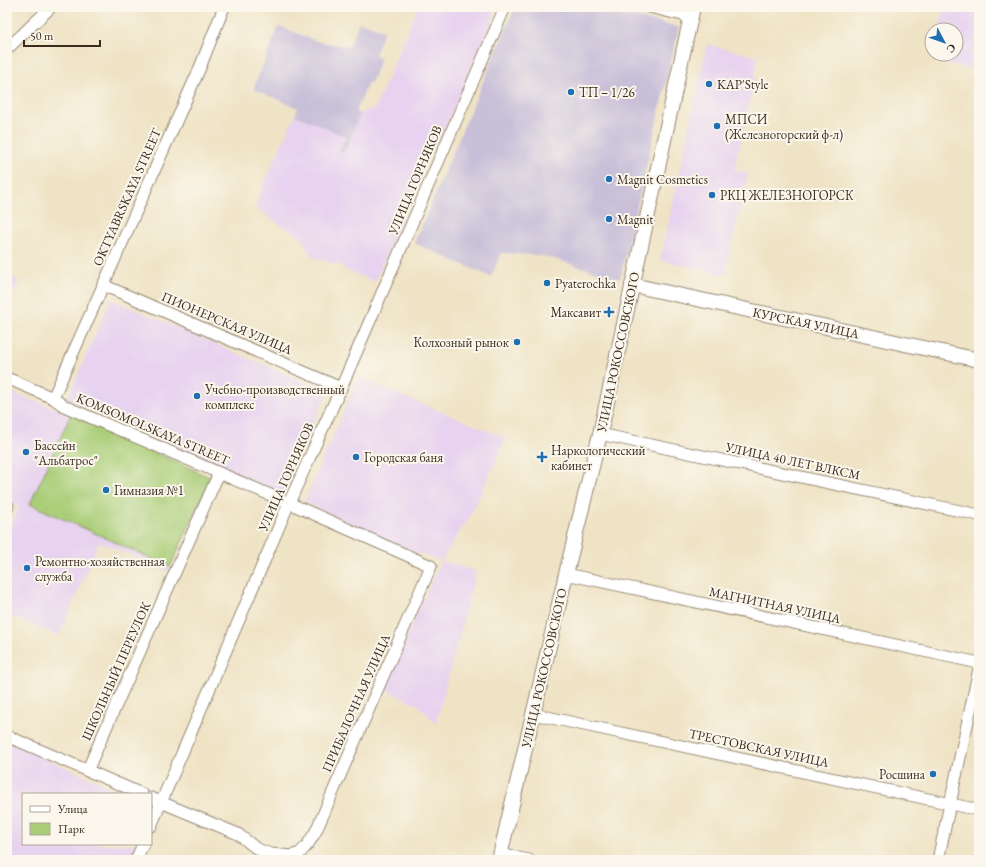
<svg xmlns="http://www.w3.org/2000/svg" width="986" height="867" font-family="'EB Garamond',serif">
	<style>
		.built { fill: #e7d2ef }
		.industrial { fill: #c8bfd8 }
		.green { fill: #aace78; stroke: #727c4b }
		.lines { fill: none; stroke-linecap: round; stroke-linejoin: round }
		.minor-casing { stroke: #958672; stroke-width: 13 }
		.major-casing { stroke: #958672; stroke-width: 16 }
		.minor { stroke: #fff; stroke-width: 11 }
		.major { stroke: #fff; stroke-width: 14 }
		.poi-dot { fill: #1f6fb2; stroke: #fbf7ec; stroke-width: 1.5 }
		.labels { text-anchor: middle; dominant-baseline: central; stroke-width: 4; stroke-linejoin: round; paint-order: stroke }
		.poi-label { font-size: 13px; fill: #3b2a1e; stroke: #fbf7ec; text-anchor: start }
		.street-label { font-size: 13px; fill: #3b2a1e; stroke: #fbf7ec }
	</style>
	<rect width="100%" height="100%" fill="#fbf7ec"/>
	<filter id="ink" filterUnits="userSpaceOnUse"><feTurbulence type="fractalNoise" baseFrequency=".025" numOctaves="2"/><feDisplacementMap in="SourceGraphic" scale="8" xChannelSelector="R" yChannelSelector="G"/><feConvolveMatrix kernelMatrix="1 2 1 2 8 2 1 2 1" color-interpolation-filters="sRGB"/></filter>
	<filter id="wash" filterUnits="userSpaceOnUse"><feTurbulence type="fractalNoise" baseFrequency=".012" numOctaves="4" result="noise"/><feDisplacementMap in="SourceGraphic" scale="16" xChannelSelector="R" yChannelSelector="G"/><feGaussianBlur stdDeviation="0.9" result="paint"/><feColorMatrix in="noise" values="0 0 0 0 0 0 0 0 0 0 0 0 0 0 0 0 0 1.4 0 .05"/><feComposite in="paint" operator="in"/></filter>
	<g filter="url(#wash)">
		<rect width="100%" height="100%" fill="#efe3c5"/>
		<g class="built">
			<polygon points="418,7 498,7 440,140 432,137 426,151 430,154 375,282 344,269 344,267 335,263 334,264 311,256 302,237 285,228 255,207 267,176 295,115 347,137 338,151 344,153 360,114 368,110 374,110"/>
			<polygon points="944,7 979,7 979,71 933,60 934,54 956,54 956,30 939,30"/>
			<polygon points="707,44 758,57 752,93 734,170 748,173 725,275 660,260"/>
			<polygon points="7,275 19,281 7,307"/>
			<polygon points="111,299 327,392 282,494 67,399"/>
			<polygon points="358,378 506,438 472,513 441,561 476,571 436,723 418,705 383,688 441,561 406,549 304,502"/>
			<polygon points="7,391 71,414 211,478 169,571 99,542 59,636 7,614 7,533 19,507 7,501"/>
			<polygon points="7,742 126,794 23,794 23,844 137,844 131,860 7,860"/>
		</g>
		<g class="industrial">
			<polygon points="515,7 589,7 679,27 620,279 544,256 501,253 491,277 414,243"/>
			<polygon points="359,22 384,30 375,55 381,57 371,83 368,82 356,112 360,114 344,153 338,151 347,137 295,115 298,108 253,89 279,26 316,41 349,47"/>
		</g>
		<polygon class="green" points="71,414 211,478 170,567 30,504"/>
	</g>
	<g filter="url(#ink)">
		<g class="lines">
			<g class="minor-casing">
				<g id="minor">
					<polyline points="649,7 691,17"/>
					<polyline points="7,49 51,7"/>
					<polyline points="103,285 341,388"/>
					<polyline points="7,378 53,398 64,406 289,503 431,566 316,831 308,844 300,853 291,856 271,854 257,849 238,834 151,798"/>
					<polyline points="53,398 199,70 224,7"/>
					<polyline points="600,434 979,515"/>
					<polyline points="7,509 8,506"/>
					<polyline points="566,574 979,663"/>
					<polyline points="533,714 979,810"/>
					<polyline points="7,736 142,794"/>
					<polyline points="87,771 219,473"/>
					<polyline points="151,826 289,503 341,388 505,7"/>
					<polyline points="500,854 529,860"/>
					<polyline points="136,860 143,844"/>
					<polyline points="938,860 979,669"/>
				</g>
			</g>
			<g class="major-casing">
				<g id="major">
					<polyline points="632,285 979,360"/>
					<polyline points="499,860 566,574 600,434 693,7"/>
				</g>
			</g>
			<use href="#minor" class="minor"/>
			<use href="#major" class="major"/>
		</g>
	</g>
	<g class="poi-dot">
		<circle cx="709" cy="84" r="4"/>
		<circle cx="571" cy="92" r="4"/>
		<circle cx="717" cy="126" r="4"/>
		<circle cx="609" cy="179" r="4"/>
		<circle cx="712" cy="195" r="4"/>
		<circle cx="609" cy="219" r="4"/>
		<circle cx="547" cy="283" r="4"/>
		<path d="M607 306h4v4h4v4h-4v4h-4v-4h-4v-4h4z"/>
		<circle cx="517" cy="342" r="4"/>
		<circle cx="197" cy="396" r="4"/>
		<circle cx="26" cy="452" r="4"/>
		<circle cx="356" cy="457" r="4"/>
		<path d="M540 451h4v4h4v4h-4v4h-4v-4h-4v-4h4z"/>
		<circle cx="106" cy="490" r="4"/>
		<circle cx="27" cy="568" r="4"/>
		<circle cx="933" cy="774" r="4"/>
	</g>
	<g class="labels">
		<g class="poi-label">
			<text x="717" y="84">KAP'Style</text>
			<text x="579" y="92">ТП – 1/26</text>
			<text x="725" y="119">МПСИ<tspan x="725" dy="15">(Железногорский ф-л)</tspan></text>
			<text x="617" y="179">Magnit Cosmetics</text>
			<text x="720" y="195">РКЦ ЖЕЛЕЗНОГОРСК</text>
			<text x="617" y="219">Magnit</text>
			<text x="555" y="283">Pyaterochka</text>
			<text x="601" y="312" text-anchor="end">Максавит</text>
			<text x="509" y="342" text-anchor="end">Колхозный рынок</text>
			<text x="205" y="389">Учебно-производственный<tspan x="205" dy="15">комплекс</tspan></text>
			<text x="34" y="445">Бассейн<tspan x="34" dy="15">"Альбатрос"</tspan></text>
			<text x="551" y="450">Наркологический<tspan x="551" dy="15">кабинет</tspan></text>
			<text x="364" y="457">Городская баня</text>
			<text x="114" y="490">Гимназия №1</text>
			<text x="35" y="561">Ремонтно-хозяйственная<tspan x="35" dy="15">служба</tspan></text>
			<text x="925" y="774" text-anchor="end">Росшина</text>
		</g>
		<g class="street-label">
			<text transform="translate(415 180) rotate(-67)">УЛИЦА ГОРНЯКОВ</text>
			<text transform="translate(127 197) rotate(-66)">OKTYABRSKAYA STREET</text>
			<text transform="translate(227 323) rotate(23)">ПИОНЕРСКАЯ УЛИЦА</text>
			<text transform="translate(806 323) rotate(12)">КУРСКАЯ УЛИЦА</text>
			<text transform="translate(618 352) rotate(-78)">УЛИЦА РОКОССОВСКОГО</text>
			<text transform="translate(153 429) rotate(23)">KOMSOMOLSKAYA STREET</text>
			<text transform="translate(793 461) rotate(12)">УЛИЦА 40 ЛЕТ ВЛКСМ</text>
			<text transform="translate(286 477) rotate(-66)">УЛИЦА ГОРНЯКОВ</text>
			<text transform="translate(775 605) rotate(12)">МАГНИТНАЯ УЛИЦА</text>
			<text transform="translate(544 668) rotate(-77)">УЛИЦА РОКОССОВСКОГО</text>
			<text transform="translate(116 671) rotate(-66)">ШКОЛЬНЫЙ ПЕРЕУЛОК</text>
			<text transform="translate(356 703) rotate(-66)">ПРИБАЛОЧНАЯ УЛИЦА</text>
			<text transform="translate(759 748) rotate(12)">ТРЕСТОВСКАЯ УЛИЦА</text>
		</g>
	</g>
	<rect width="986" height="867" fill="none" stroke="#fbf7ec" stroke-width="24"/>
	<rect x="22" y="793" width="130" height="52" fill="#fbf7ec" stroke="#aea59a"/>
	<rect x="30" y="806" width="20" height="6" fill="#ffffff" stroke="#aea59a"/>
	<text x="58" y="813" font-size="12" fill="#3b2a1e">Улица</text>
	<rect x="30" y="823" width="20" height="12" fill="#aace78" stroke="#aea59a"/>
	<text x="58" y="833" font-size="12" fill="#3b2a1e">Парк</text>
	<g transform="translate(944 42) rotate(131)"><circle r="19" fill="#fbf7ec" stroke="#aea59a"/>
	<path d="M0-3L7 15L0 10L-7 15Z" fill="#1f6fb2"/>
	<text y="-6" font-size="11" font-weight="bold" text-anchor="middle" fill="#3b2a1e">С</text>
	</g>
	<path d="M24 40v6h76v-6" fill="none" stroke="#3b2a1e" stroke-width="2"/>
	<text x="30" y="40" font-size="12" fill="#3b2a1e" stroke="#fbf7ec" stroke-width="3" paint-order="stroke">50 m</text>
</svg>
